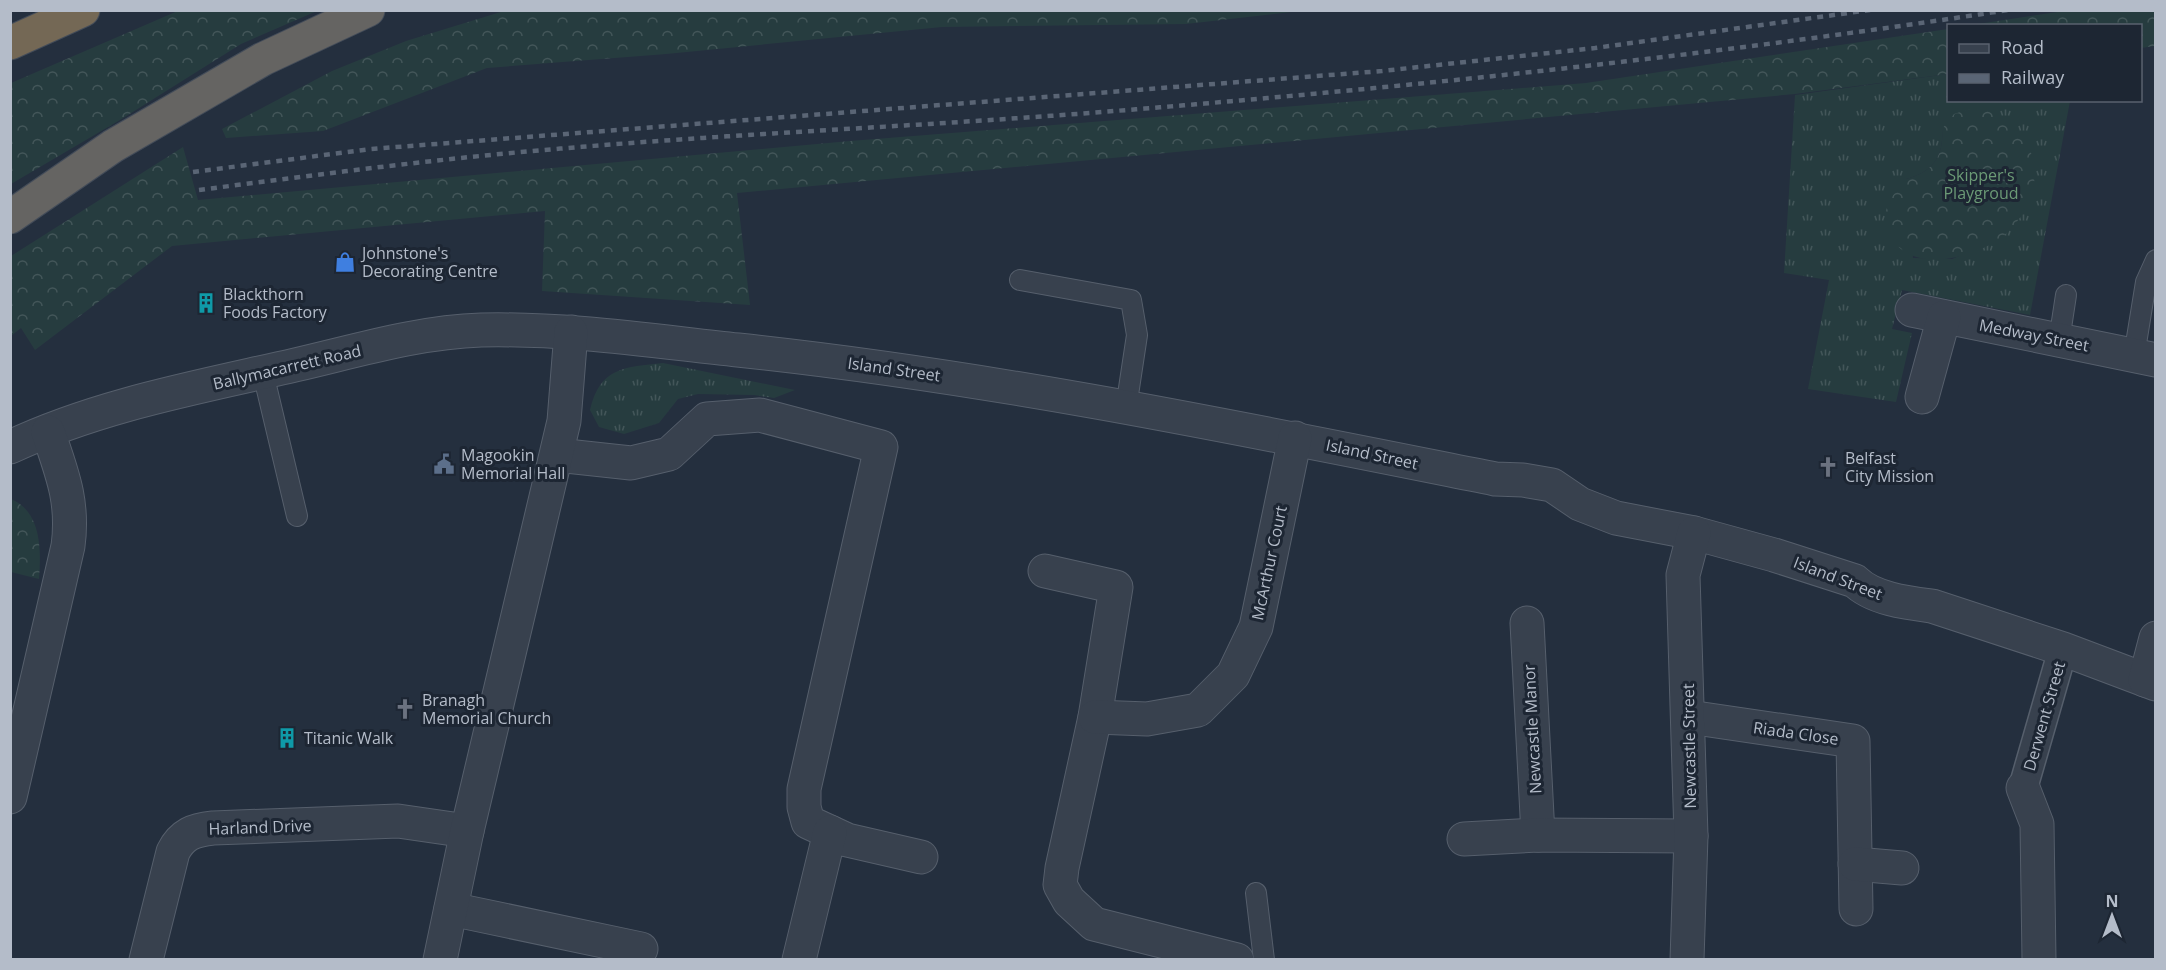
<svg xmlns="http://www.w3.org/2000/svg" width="2166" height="970" font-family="'Open Sans',sans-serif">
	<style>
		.grass { fill: url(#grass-tufts); fill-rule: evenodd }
		.forest { fill: url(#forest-crowns) }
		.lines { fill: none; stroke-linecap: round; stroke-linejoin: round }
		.service-casing { stroke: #565f6c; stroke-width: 22 }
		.pedestrian-casing { stroke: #565f6c; stroke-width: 31 }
		.minor-casing { stroke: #565f6c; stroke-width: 35 }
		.trunk-casing { stroke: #434c59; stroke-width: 35 }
		.motorway-casing { stroke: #434c59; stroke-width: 35 }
		.service { stroke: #38414e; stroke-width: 20 }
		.pedestrian { stroke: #38414e; stroke-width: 28 }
		.minor { stroke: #38414e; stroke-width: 33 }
		.trunk { stroke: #656462; stroke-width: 33 }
		.motorway { stroke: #746855; stroke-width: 33 }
		.rail { stroke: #5a6575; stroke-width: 4.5; stroke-dasharray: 6 6; stroke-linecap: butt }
		.labels { text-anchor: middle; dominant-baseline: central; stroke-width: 6; stroke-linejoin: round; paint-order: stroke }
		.park-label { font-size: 16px; fill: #6b9a76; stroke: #1d2633 }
		.poi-label { font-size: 16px; fill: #b4bcc9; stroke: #1d2633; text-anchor: start }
		.street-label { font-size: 16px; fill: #b4bcc9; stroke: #1d2633 }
	</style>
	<defs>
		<pattern id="grass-tufts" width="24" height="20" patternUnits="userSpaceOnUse" patternTransform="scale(1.5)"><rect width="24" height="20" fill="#263c3f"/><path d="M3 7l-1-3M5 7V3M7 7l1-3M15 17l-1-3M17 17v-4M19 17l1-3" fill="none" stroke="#435659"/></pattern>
		<pattern id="forest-crowns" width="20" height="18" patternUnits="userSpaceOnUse" patternTransform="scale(1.5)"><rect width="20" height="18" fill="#263c3f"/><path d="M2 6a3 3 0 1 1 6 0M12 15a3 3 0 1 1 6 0" fill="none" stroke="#435659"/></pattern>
	</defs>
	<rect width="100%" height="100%" fill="#242f3e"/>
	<g class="grass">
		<path d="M1948 74V100L2070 101 2030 315 1902 290 1892 329 1912 333 1896 402 1808 389 1829 280 1784 273 1795 95ZM1942 129 1996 241 1952 259 1913 258 1906 179C1933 172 1944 156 1942 129Z"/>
		<path d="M663 363 795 390 774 398 754 395 698 394 678 399 659 423 624 434 599 427 590 410C600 367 625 367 663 363Z"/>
	</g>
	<g class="forest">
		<polygon points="180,10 317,11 241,44 120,120 11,184 11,83"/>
		<polygon points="2071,10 2155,11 2155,46 2141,48 2140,26 1971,25"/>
		<polygon points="504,11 504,10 1300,11 1186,24 942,27 666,54 487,68 323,131 226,138 222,129 332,71 406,41"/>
		<polygon points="1948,29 1948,74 1795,94 737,193 750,305 542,291 545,211 172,246 35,350 21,328 11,336 11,256 183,147 198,200 850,141 1586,83"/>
		<path d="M1982 105C2011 118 2034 138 2034 173 2034 178 2035 186 2034 191 2030 208 2010 233 1995 242 1965 260 1909 273 1890 235 1878 212 1891 196 1906 179 1933 172 1944 156 1942 129L1954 114Z"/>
		<path d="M11 499C42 512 41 551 39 579L11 572Z"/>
	</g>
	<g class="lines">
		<g class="service-casing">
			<g id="service">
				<polyline points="1020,280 1131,300 1137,335 1126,408"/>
				<polyline points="2059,341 2066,295"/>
				<polyline points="2134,356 2146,282 2156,260"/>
				<polyline points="263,373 297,516"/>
				<polyline points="1256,893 1264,960"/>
			</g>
		</g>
		<g class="pedestrian-casing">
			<polyline id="pedestrian" points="2023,788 2063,649"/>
		</g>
		<g class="minor-casing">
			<g id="minor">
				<polyline points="1912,310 2156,360"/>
				<polyline points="1922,397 1944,317"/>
				<path d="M10 447C99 405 199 387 295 365 356 351 418 332 481 330 567 328 653 341 738 350 993 377 1244 429 1495 479L1523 480 1552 485 1580 504 1616 518 1694 533 1774 555 1855 581C1873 599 1908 603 1932 606L2063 649 2156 684"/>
				<polyline points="557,455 631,463 669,454 707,419 760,415 881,447 804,789 804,807 808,822 847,840 921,857"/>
				<polyline points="1045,571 1116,587 1095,717 1062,868 1060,885 1069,901 1094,924 1237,960"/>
				<polyline points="1527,623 1538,835"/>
				<polyline points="2145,680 2156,638"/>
				<polyline points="1095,717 1147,719 1198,710 1233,675 1256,627 1295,438"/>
				<polyline points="1689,717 1853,741 1856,909"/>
				<polyline points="2023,788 2037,824 2039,960"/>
				<path d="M10 797 68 546C74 502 62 473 48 432"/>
				<polyline points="1464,839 1538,835 1691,836"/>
				<polyline points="1855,864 1902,868"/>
				<polyline points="451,909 641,949"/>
				<path d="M146 960 173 852C182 834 194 830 213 828L398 821 467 831"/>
				<polyline points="440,960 467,831 564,421 571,332"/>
				<polyline points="799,960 830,832"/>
				<polyline points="1687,960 1691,836 1683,575 1694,533"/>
			</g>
		</g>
		<g class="trunk-casing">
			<polyline id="trunk" points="10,217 113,146 263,59 368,10"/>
		</g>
		<g class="motorway-casing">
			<polyline id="motorway" points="10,43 83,10"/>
		</g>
		<use href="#service" class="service"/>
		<use href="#pedestrian" class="pedestrian"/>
		<use href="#minor" class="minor"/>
		<use href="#trunk" class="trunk"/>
		<use href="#motorway" class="motorway"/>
		<g class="rail">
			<polyline points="193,172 371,149 1382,71 1595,48 1870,10"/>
			<path d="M199 190C314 175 428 160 544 150 738 133 933 126 1127 110 1422 86 1716 55 2008 10"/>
		</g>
	</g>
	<defs>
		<g id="shop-bare" transform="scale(1.62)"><path d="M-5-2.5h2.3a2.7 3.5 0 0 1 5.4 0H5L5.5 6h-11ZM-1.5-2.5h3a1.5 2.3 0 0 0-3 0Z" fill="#3f7fe0" stroke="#1d2633" stroke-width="2.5" paint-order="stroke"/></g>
		<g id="building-bare" transform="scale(1.62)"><path d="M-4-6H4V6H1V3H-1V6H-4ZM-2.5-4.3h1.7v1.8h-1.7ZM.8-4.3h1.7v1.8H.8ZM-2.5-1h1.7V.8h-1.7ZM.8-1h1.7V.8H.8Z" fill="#0f9aa8" stroke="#1d2633" stroke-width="2.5" paint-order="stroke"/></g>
		<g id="civic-bare" transform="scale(1.62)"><path d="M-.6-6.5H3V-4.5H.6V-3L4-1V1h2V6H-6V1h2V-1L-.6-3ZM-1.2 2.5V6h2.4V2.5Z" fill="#5c6f8a" stroke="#1d2633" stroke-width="2.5" paint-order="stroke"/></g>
		<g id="church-bare" transform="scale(1.62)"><path d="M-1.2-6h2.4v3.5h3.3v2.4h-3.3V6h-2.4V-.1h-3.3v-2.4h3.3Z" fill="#6b7280" stroke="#1d2633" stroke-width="2.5" paint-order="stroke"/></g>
	</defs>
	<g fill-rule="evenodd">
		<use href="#shop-bare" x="345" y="262"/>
		<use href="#building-bare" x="206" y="303"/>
		<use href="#civic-bare" x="444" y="464"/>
		<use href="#church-bare" x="1828" y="467"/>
		<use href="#church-bare" x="405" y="709"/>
		<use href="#building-bare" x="287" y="738"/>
	</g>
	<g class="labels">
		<g class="park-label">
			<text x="1981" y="175">Skipper's<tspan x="1981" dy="18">Playgroud</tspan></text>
		</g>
		<g class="poi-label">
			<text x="362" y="253">Johnstone's<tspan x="362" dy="18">Decorating Centre</tspan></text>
			<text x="223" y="294">Blackthorn<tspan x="223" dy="18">Foods Factory</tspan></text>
			<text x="461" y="455">Magookin<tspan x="461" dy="18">Memorial Hall</tspan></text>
			<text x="1845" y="458">Belfast<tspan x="1845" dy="18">City Mission</tspan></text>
			<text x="422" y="700">Branagh<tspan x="422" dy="18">Memorial Church</tspan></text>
			<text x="304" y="738">Titanic Walk</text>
		</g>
		<g class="street-label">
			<text transform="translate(2034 335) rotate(11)">Medway Street</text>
			<text transform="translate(287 367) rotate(-13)">Ballymacarrett Road</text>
			<text transform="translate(894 369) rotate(8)">Island Street</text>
			<text transform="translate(1372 454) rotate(12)">Island Street</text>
			<text transform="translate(1269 563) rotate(-78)">McArthur Court</text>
			<text transform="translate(1838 578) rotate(21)">Island Street</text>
			<text transform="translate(2044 716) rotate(-74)">Derwent Street</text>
			<text transform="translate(1532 729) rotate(-93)">Newcastle Manor</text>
			<text transform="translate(1796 733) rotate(8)">Riada Close</text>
			<text transform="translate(1689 746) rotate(-91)">Newcastle Street</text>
			<text transform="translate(260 827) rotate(-2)">Harland Drive</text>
		</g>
	</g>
	<rect width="2166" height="970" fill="none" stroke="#b4bcc9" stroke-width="24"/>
	<rect x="1947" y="24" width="195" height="78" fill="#1d2633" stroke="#59626f" stroke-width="1.5"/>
	<rect x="1959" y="44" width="30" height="9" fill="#38414e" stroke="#59626f" stroke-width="1.5"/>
	<text x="2001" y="54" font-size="18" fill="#b4bcc9">Road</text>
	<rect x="1959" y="74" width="30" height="9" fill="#5a6575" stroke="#59626f" stroke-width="1.5"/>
	<text x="2001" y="84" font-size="18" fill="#b4bcc9">Railway</text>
	<g transform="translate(2112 916)" stroke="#1d2633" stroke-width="4.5" paint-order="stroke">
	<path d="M0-4.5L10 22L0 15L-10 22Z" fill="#b4bcc9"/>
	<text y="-9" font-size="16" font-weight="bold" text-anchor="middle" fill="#b4bcc9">N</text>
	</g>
</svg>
